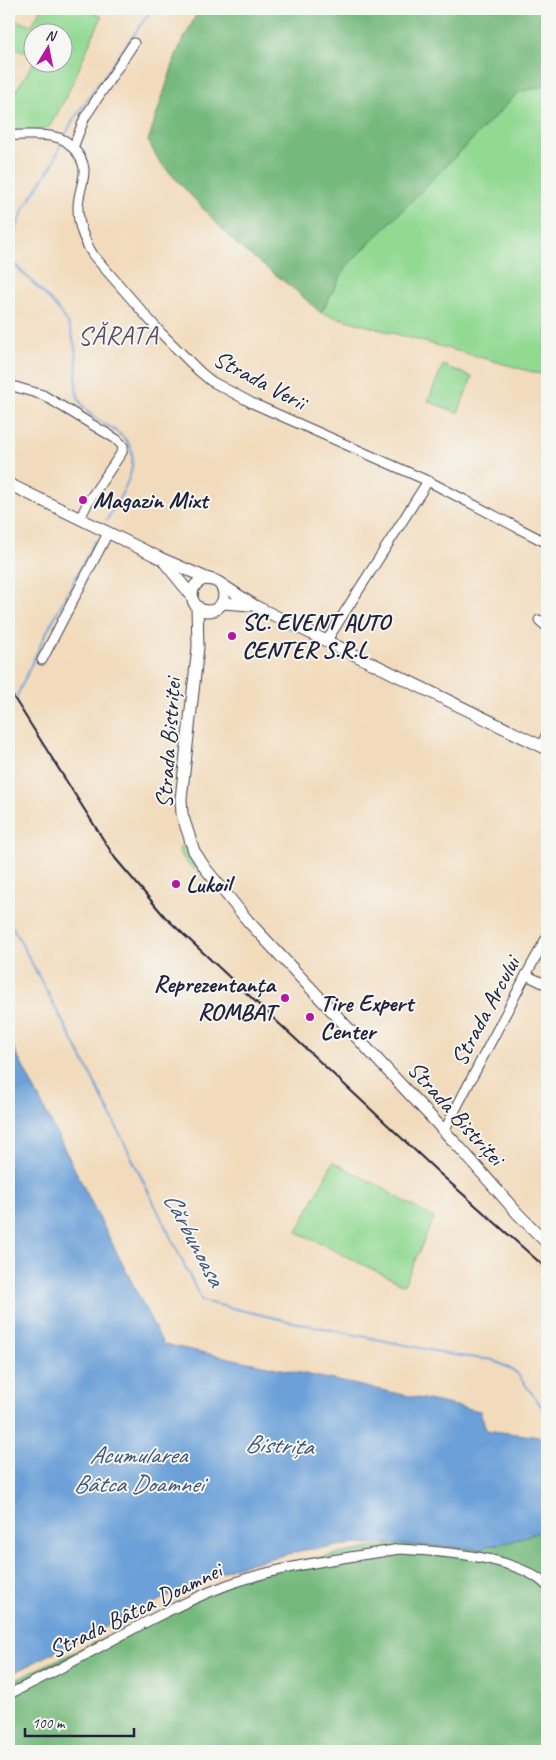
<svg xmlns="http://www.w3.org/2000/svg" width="556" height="1760" font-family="Caveat,sans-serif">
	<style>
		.green { fill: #92d992; stroke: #5a7e66 }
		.forest { fill: #75b97c; stroke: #4c6e5c }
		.water { fill: #6ca0d8; stroke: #47618a }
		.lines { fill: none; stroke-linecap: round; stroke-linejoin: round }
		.stream { stroke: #6ca0d8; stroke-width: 2 }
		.minor-casing { stroke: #413e4e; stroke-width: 11 }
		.major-casing { stroke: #413e4e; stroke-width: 13 }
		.minor { stroke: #fff; stroke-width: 9 }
		.major { stroke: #fff; stroke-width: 11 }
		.rail { stroke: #22223b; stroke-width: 2 }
		.poi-dot { fill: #b5179e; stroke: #f6f6f2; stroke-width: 2 }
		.labels { text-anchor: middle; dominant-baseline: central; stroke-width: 4; stroke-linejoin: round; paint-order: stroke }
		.street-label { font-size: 24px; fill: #22223b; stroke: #f6f6f2 }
		.poi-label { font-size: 24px; font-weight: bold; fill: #22223b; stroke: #f6f6f2; text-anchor: start }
		.water-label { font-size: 25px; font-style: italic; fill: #40547a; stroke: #f6f6f2 }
		.quarter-label { font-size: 26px; letter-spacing: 1px; fill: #5c4b64; stroke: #f6f6f2 }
	</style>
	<rect width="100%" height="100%" fill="#f6f6f2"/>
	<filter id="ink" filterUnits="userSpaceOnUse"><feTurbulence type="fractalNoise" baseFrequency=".02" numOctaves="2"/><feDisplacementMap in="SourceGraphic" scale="10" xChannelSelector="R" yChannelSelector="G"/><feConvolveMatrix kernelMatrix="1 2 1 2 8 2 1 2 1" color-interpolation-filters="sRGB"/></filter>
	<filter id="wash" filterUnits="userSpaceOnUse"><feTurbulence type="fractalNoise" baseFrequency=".0096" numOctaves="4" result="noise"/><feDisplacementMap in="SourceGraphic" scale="20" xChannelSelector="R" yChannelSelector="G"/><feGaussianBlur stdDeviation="1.12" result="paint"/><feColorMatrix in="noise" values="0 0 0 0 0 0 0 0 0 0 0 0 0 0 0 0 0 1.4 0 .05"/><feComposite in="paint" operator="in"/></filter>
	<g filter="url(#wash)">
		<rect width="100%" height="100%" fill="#f2dbbc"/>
		<g class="green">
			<path d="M41 9H87L102 17C83 54 72 92 49 127L39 131 9 132V102L33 63 62 62V32H32V54L9 48V19L32 25Z"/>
			<polygon points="547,85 547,376 321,313 346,267 519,92"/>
			<polygon points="443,365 472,377 458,413 428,401"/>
			<polygon points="181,845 184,846 196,868 194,869 186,862 179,851"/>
			<polygon points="333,1162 387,1190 388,1192 434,1218 404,1285 297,1232"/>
		</g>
		<g class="forest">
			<polygon points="199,9 547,9 547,85 519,92 346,267 321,313 295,290 237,245 159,161 148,141 177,52"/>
			<polygon points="547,1529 547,1751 9,1751 9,1682 256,1569 397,1543 494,1545"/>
		</g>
		<polygon class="water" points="9,1039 163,1344 480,1411 486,1430 547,1438 547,1529 509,1542 486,1546 483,1549 381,1543 345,1545 304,1550 234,1567 147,1606 9,1675"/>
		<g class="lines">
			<g class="stream">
				<polyline points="64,137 73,120 152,9"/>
				<polyline points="9,256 14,235 24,208 54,162 61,143"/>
				<path d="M9 259C27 278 63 308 71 331 73 338 75 347 76 354 79 374 70 391 85 409 98 424 128 431 132 453 136 477 117 500 107 520"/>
				<polyline points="16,698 43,639 95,541"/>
				<polyline points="9,712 13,705"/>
				<polyline points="9,920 90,1073 202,1301 288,1321 454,1355 493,1360 516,1372 545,1411"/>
			</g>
		</g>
	</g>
	<g filter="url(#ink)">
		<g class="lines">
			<g class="minor-casing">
				<g id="minor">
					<path d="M9 135C24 136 41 133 55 137 63 138 69 143 74 149 94 171 78 184 78 208 78 226 84 240 93 255L161 333 199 371 211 381 252 403 428 481 547 543"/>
					<polyline points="73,148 85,117 134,43"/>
					<polyline points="9,385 43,395 116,439 123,446 122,452 88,502 80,519"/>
					<polyline points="539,620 547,627"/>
					<polyline points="327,640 428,481"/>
					<polyline points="42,660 108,533"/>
					<polyline points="541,746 547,734"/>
					<polyline points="526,975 547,985"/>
					<polyline points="444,1131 526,975 547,937"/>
					<path d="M9 1694C82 1660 151 1614 227 1585 283 1565 341 1559 399 1549 439 1551 519 1556 547 1586"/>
				</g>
			</g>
			<g class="major-casing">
				<g id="major">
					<polyline points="9,484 160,558 211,580"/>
					<polyline points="165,563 192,596"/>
					<circle cx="208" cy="595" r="16"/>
					<polyline points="218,582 255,606 547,749"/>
					<polyline points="222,603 251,605"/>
					<polyline points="197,606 198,647 181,799 182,814 194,851 205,868 248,921 461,1149 518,1214 547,1243"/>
				</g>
			</g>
			<use href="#minor" class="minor"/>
			<use href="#major" class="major"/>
			<polyline class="rail" points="9,690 115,858 165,917 438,1172 547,1269"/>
		</g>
	</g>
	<g class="poi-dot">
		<circle cx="83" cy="500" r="5"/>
		<circle cx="232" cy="636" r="5"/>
		<circle cx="176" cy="884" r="5"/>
		<circle cx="285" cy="998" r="5"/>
		<circle cx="310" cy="1017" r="5"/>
	</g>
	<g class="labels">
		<g class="street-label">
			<text transform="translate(260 380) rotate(28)">Strada Verii</text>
			<text transform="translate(168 743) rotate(-86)">Strada Bistriței</text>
			<text transform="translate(485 1011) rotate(-62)">Strada Arcului</text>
			<text transform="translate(456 1113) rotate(48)">Strada Bistriței</text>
			<text transform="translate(135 1610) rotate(-26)">Strada Bâtca Doamnei</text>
		</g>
		<g class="poi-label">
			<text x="93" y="500">Magazin Mixt</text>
			<text x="242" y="622">SC. EVENT AUTO<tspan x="242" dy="28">CENTER S.R.L</tspan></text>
			<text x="186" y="884">Lukoil</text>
			<text x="275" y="984" text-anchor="end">Reprezentanța<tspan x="275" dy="28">ROMBAT</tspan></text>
			<text x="320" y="1003">Tire Expert<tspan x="320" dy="28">Center</tspan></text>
		</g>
		<g class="water-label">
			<text transform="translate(194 1239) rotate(62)">Cărbunoasa</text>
			<text transform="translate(279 1445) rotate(3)">Bistrița</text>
			<text x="138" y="1455">Acumularea<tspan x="138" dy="29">Bâtca Doamnei</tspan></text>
		</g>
		<g class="quarter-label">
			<text x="118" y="335">SĂRATA</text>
		</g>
	</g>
	<rect width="556" height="1760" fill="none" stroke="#f6f6f2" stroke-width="30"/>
	<g transform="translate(48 48) rotate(10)"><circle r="24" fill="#f6f6f2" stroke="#a1a1a9"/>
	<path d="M0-4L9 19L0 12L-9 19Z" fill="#b5179e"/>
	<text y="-8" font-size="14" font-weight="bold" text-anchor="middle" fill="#22223b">N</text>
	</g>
	<path d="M25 1728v8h109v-8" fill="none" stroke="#22223b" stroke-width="2.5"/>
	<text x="32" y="1728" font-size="15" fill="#22223b" stroke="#f6f6f2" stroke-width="4" paint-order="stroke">100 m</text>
</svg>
